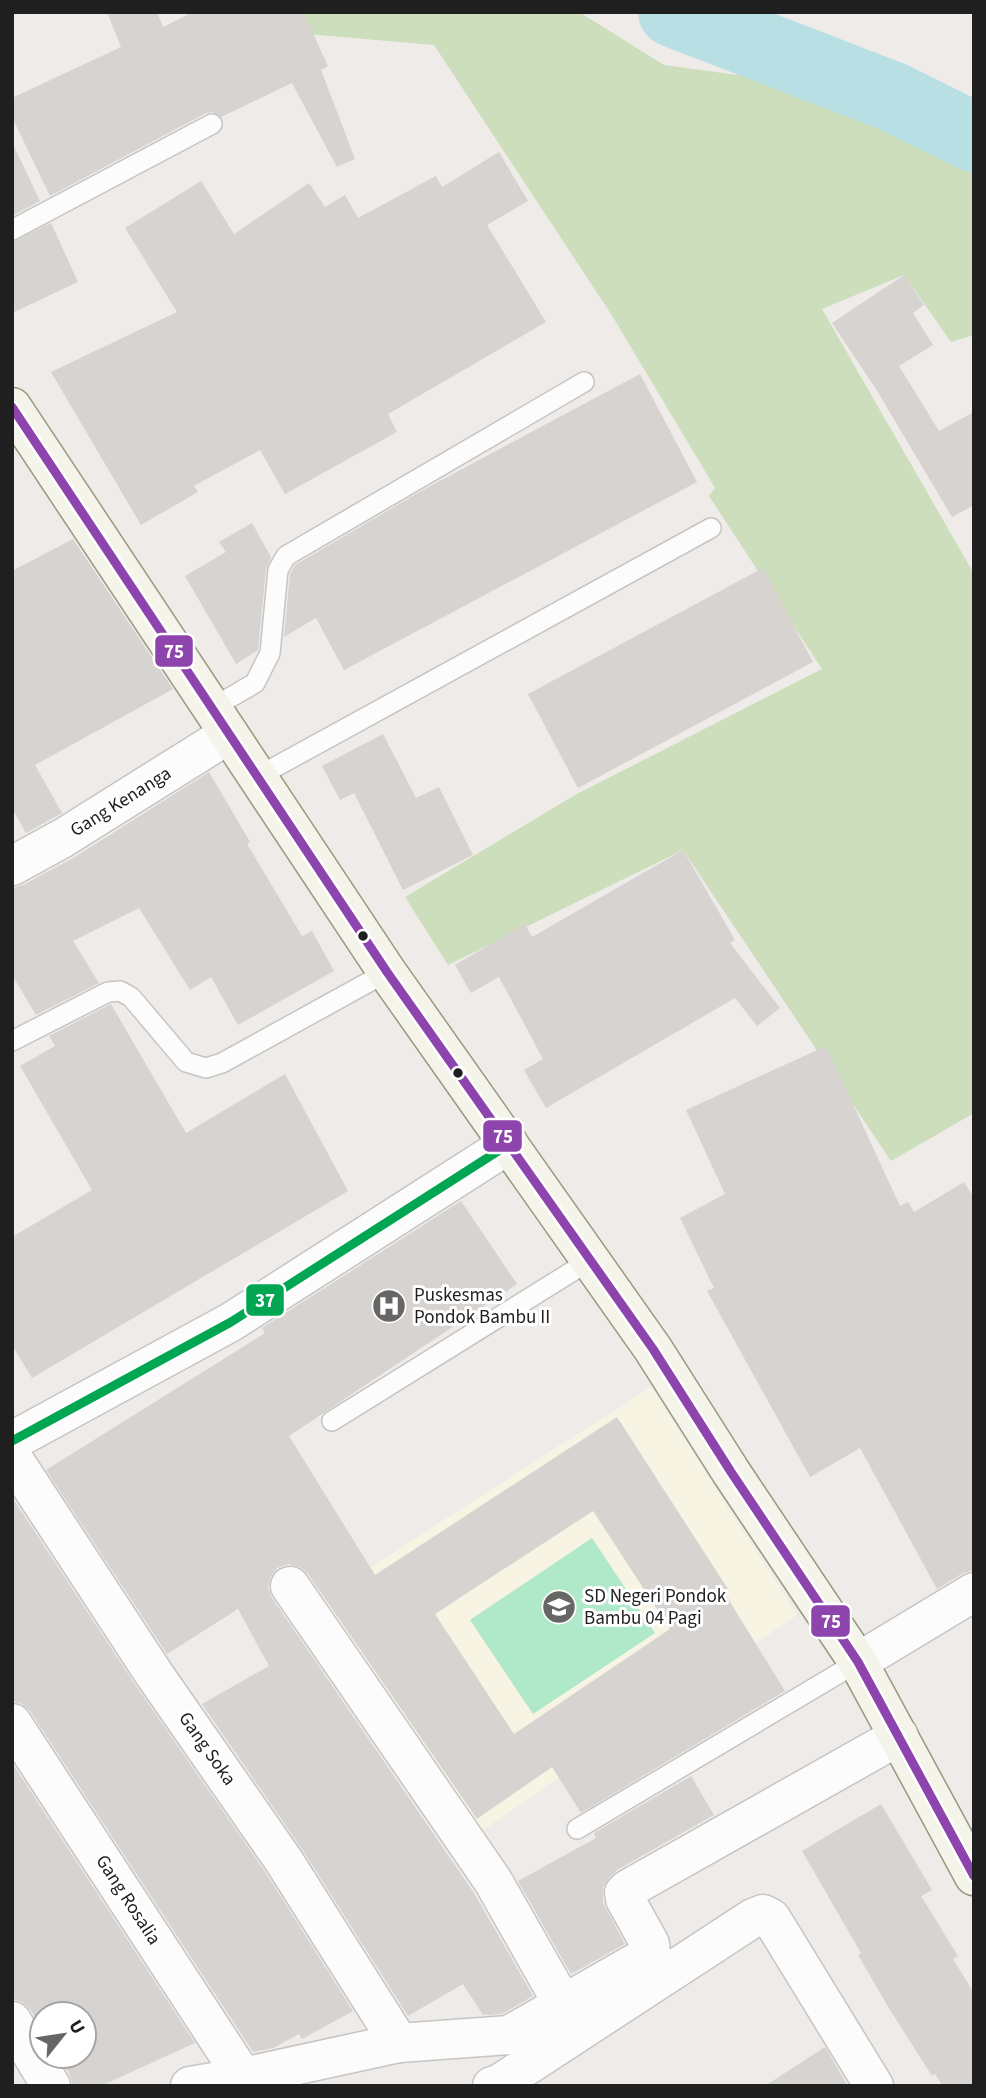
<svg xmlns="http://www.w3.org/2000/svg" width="986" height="2098" font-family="'Source Sans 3',sans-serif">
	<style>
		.education { fill: #f7f4e4 }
		.forest { fill: #ccdebb }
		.pitch { fill: #afe9c9 }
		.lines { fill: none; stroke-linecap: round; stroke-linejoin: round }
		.river { stroke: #b8e0e4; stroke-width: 70 }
		.building { fill: #d6d3d0; fill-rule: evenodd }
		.lane-casing { stroke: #c6c5c4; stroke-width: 22 }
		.street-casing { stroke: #c6c5c4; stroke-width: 41 }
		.secondary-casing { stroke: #99987f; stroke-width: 41 }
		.lane { stroke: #fcfcfc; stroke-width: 19 }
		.street { stroke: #fcfcfc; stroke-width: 38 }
		.secondary { stroke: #f4f4eb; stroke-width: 38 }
		.bus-1-casing { stroke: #fff; stroke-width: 14 }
		.bus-2-casing { stroke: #fff; stroke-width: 14 }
		.bus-1 { stroke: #8e44ad; stroke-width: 9 }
		.bus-2 { stroke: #00a651; stroke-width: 9 }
		.bus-dot { fill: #1f1f1f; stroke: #fff; stroke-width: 2.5 }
		.labels { text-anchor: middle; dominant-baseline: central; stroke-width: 6; stroke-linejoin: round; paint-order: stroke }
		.street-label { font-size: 19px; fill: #1f1f1f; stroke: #fff }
		.poi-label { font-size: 19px; fill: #1f1f1f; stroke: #fff; text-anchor: start }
		.line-badge { stroke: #fff; stroke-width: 2.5 }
		.badge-label { font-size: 19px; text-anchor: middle; font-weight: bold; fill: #fff }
	</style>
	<rect width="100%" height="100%" fill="#eeebe8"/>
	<polygon class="education" points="651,1387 797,1615 476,1835 321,1599"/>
	<polygon class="forest" points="259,12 579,12 664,65 745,76 843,98 974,159 974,335 951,342 904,275 822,309 974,574 974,1113 891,1161 683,850 448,965 405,897 575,795 822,669 709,496 715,488 613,317 434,45 273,31"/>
	<polygon class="pitch" points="592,1538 655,1633 533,1714 470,1620"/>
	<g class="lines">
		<polyline class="river" points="673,12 893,97 974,137"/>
	</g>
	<g class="building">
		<polygon points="107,12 157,12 163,27 193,12 303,12 328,66 321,70 355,159 337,167 292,83 221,117 213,112 206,113 50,196 12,117 12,98 121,47"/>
		<polygon points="12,142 40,201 12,216"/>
		<polygon points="499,152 528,201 487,225 546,322 388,414 397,432 285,494 260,450 194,486 198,492 141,525 51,372 177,312 125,228 201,181 234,234 309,183 325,207 345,195 358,218 436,176 442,187"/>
		<polygon points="51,223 78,282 12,313 12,242"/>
		<polygon points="904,275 924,305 913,313 933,345 899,366 939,431 974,412 974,505 952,517 876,389 832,323"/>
		<polygon points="640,374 697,482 344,670 316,618 284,637 290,574 295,565 423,490"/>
		<polygon points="252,523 271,557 266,569 258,650 236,664 185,576 226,552 219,542"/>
		<polygon points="73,539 173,689 35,765 62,813 26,833 12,808 12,571"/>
		<polygon points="763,568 813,662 578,788 528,694"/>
		<polygon points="383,734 416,798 439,787 473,855 403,890 354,793 340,800 322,766"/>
		<polygon points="209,772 250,842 247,844 302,936 312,931 334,971 238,1025 211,977 190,990 139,908 73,941 99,983 36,1015 12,975 12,888 23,885 75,857"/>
		<polygon points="683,850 735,940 730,943 780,1008 757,1026 735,998 546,1108 524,1070 543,1059 499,977 471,993 455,965 525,924 532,937"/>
		<polygon points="111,1004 186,1133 285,1074 348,1191 32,1378 12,1345 12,1237 92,1190 20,1066 55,1046 49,1036"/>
		<polygon points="826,1046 900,1206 908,1202 914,1212 964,1182 974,1198 974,1570 963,1573 937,1589 860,1448 810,1477 707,1291 714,1288 680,1218 725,1194 686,1110"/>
		<path d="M461 1201 517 1284 289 1436 375 1575 617 1417 728 1589 724 1592 785 1691 581 1813 552 1767 477 1819 308 1574 300 1567 289 1564 277 1568 271 1576 268 1587 272 1598 474 1893 533 1996 502 2014 483 2015 463 1984 408 2016 302 1849 202 1704 269 1666 238 1609 167 1654 46 1470 265 1333 262 1328ZM593 1511 670 1629 514 1734 435 1614Z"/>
		<polygon points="12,1497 136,1686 266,1873 353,2011 302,2039 299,2034 273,2048 253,2052 30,1711 22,1704 12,1701"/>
		<polygon points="12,1763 195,2043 101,2086 73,2086 70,2075 59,2056 84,2056 84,2014 42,2014 42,2028 30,2009 22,2002 12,1999"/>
		<polygon points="691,1776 714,1815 617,1870 609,1878 603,1887 603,1903 625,1944 571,1974 518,1881 596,1838 594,1833"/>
		<polygon points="881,1804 932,1890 921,1896 958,1956 953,1959 974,1993 974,2086 943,2086 935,2074 932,2076 887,2005 858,1955 861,1953 802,1851"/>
		<polygon points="825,2047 848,2086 765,2086"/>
	</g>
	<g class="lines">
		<g class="lane-casing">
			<g id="lane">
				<polyline points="12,230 212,124"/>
				<polyline points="212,708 255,683 270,653 278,570 286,556 584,382"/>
				<polyline points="257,777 711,528"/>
				<polyline points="12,1041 108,992 120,991 131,997 186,1062 206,1068 222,1063 387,972"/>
				<polyline points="332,1421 589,1261"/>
				<polyline points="577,1829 858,1662"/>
			</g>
		</g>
		<g class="street-casing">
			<g id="street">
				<polyline points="12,866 63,838 229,734"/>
				<polyline points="12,1441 231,1322 509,1144"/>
				<polyline points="12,1457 154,1674 284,1861 399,2043"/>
				<polyline points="290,1586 493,1881 564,2006"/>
				<polyline points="858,1662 974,1592"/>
				<polyline points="12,1723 243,2077"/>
				<polyline points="12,2021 51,2086"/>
				<polyline points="190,2086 243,2077 399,2043 509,2035 651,1954 650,1944 625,1899 624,1893 628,1889 899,1736"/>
				<polyline points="492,2086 499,2084 753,1918 763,1914 771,1918 874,2086"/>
			</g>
		</g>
		<g class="secondary-casing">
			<polyline id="secondary" points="12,407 387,972 653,1349 731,1472 858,1662 974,1876"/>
		</g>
		<use href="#lane" class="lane"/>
		<use href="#street" class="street"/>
		<use href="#secondary" class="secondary"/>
		<g class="bus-1-casing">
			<polyline id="bus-1" points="12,407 387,972 653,1349 731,1472 858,1662 974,1876"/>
		</g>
		<g class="bus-2-casing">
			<polyline id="bus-2" points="12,1441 231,1322 509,1144"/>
		</g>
		<use href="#bus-1" class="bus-1"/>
		<use href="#bus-2" class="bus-2"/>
	</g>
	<defs>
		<g id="hospital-disc" transform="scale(1.75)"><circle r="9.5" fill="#676665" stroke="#fff"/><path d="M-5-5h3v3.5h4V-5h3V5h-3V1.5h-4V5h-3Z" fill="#fff"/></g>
		<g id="school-disc" transform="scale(1.75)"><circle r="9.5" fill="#676665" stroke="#fff"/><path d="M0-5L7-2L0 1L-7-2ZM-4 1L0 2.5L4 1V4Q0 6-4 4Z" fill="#fff"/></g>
	</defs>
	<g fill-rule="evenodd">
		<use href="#hospital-disc" x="389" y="1306"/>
		<use href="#school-disc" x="559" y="1607"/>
	</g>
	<g class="bus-dot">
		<circle cx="363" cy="936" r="6"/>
		<circle cx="458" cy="1073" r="6"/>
	</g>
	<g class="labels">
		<g class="street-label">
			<text transform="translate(121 802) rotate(-32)">Gang Kenanga</text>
			<text transform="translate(207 1749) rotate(55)">Gang Soka</text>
			<text transform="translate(128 1900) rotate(57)">Gang Rosalia</text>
		</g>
		<g class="poi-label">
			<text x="414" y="1295">Puskesmas<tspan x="414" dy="22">Pondok Bambu II</tspan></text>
			<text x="584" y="1596">SD Negeri Pondok<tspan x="584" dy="22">Bambu 04 Pagi</tspan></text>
		</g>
	</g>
	<g class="line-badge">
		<rect x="154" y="634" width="40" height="34" rx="7" fill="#8e44ad"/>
		<rect x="482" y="1119" width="41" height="34" rx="7" fill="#8e44ad"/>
		<rect x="245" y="1283" width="40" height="34" rx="7" fill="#00a651"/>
		<rect x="810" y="1604" width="41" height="34" rx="7" fill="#8e44ad"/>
	</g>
	<g class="badge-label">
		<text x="174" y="658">75</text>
		<text x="503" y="1143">75</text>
		<text x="265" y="1307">37</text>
		<text x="831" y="1628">75</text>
	</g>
	<rect width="986" height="2098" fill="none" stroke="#1f1f1f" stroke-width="28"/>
	<g transform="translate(63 2035) rotate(60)"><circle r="33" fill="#ffffff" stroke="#a5a5a5" stroke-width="2"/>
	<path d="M0-5L12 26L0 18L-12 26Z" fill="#676665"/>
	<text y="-10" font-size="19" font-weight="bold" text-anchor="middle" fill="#1f1f1f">U</text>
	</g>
</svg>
